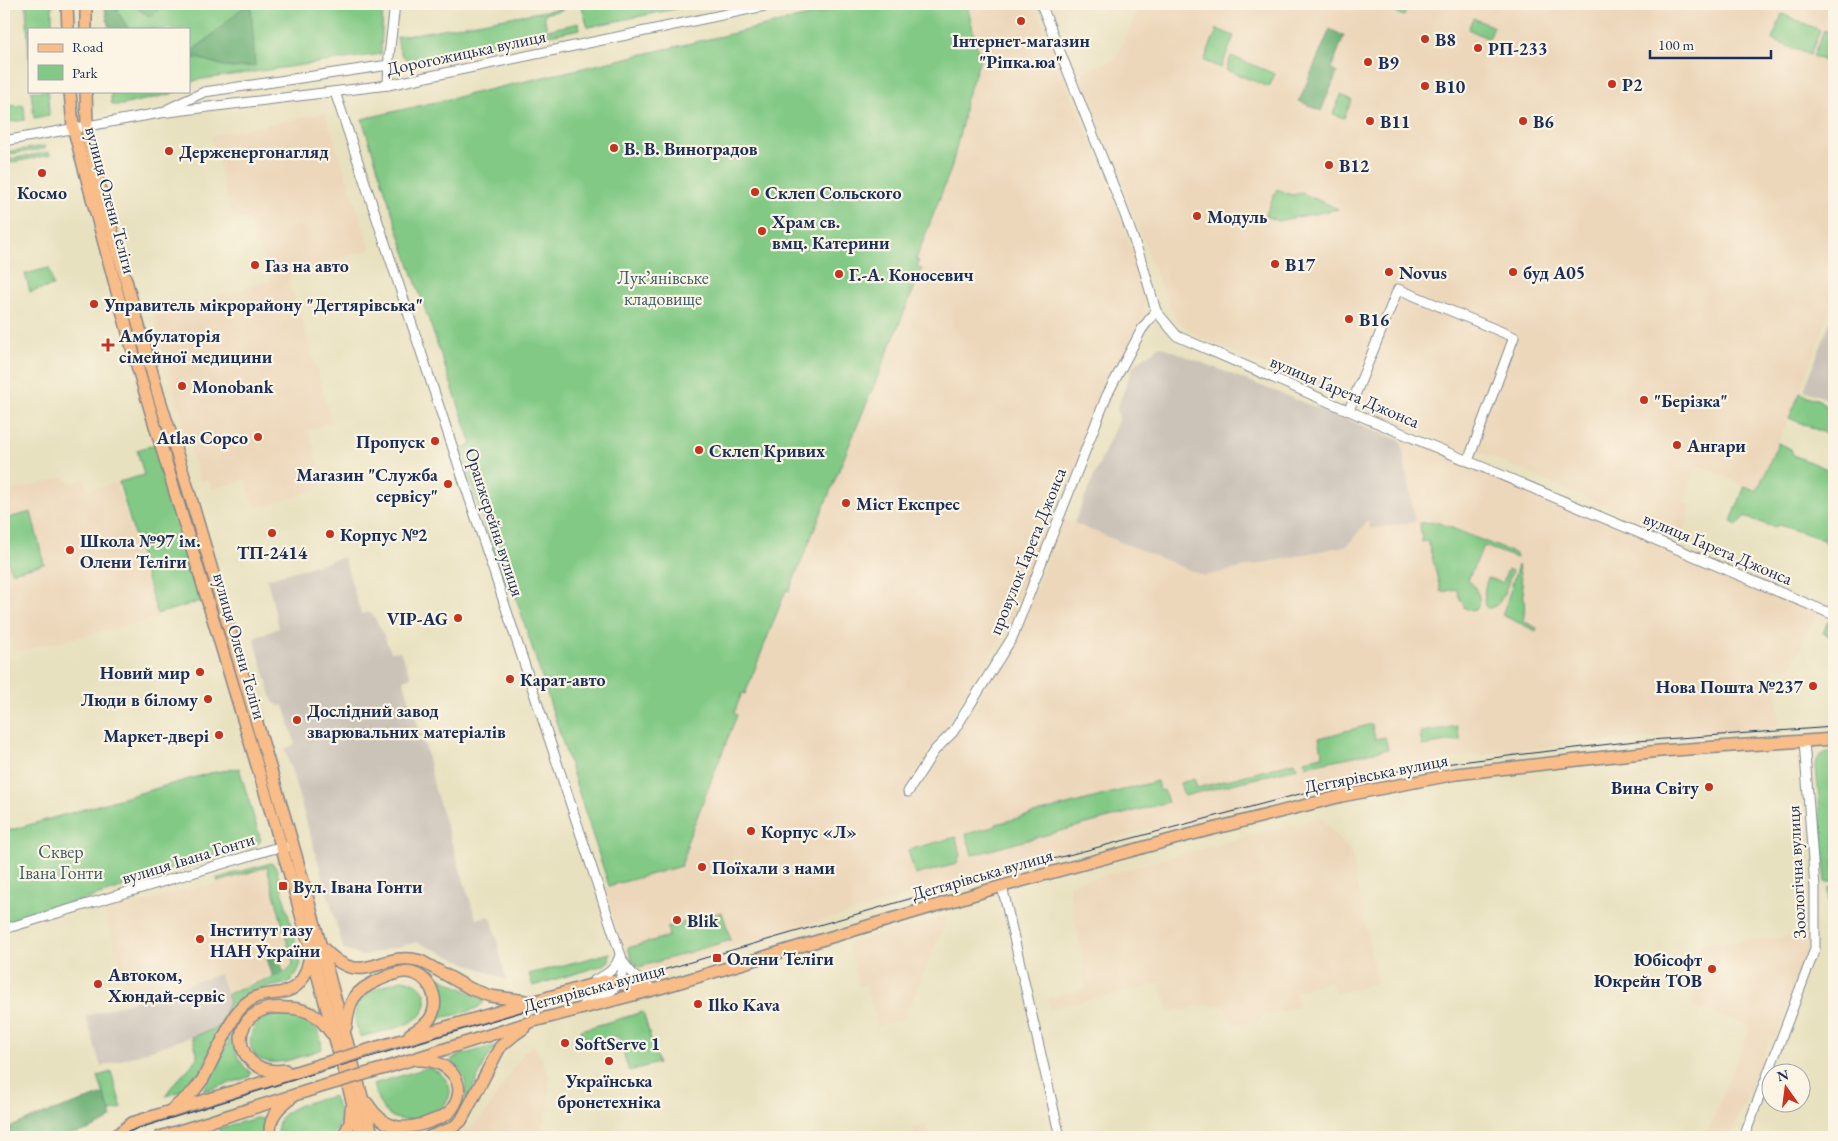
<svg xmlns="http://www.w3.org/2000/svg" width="1838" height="1141" font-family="'EB Garamond',serif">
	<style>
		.built { fill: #ecd7ba }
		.industrial { fill: #cbc2b8 }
		.green { fill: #81c984; stroke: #4e7c71 }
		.forest { fill: #68ad72; stroke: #426e68 }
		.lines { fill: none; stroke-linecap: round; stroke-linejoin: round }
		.minor-casing { stroke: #82888e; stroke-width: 11 }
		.major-casing { stroke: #82888e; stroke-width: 14 }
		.minor { stroke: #fff; stroke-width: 9 }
		.major { stroke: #f8bd89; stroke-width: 11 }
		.tram { stroke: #1b2f5e; stroke-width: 1 }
		.major-bridge-casing { stroke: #82888e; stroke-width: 14; stroke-linecap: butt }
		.major-bridge { stroke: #f8bd89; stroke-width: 11 }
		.poi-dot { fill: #c8321e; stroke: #fcf5e5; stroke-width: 2 }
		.labels { text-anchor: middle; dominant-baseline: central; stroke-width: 4.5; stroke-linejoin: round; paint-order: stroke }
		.poi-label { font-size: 18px; font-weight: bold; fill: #1b2f5e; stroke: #fcf5e5; text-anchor: start }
		.street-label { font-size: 18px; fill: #1b2f5e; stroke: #fcf5e5 }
		.park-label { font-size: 18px; fill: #3a5d69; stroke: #fcf5e5 }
	</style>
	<rect width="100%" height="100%" fill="#fcf5e5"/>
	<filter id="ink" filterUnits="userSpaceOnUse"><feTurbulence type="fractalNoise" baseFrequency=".02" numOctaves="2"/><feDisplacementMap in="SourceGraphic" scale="10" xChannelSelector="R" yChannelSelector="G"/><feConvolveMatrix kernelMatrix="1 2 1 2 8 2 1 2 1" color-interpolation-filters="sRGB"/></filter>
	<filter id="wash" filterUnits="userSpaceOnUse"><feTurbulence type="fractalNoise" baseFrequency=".0096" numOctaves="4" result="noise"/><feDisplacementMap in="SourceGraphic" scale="20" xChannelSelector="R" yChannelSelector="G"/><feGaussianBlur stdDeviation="1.12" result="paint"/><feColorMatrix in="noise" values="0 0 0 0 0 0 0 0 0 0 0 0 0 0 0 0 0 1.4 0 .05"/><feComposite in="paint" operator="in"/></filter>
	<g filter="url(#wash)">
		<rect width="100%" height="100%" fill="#e8e1bf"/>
		<g class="built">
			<polygon points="967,4 1035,4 1115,202 1147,293 1140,323 1006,629 905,790 908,797 917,794 1015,641 1064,519 1204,576 1348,545 1369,520 1370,529 1415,522 1401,441 1405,437 1818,611 1791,667 1774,668 1779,727 1593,742 1459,757 1392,769 1176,822 972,877 636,975 630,967 623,952 605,889 616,884 681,866 687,845 686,845 737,715 734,714 742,693 745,694 786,590 789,591 922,268 917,267 916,259 951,169 963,120 965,102 980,60"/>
			<polygon points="1140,4 1834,4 1834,300 1802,387 1757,491 1698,465 1684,502 1692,506 1681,540 1478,451 1475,455 1355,404 1199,337 1177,321 1161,287 1080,73 1116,59"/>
			<polygon points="325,113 371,249 288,275 290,287 302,319 332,422 308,430 320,467 313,469 318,490 258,508 254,506 246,480 212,489 209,480 200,482 153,315 272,280 248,219 241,219 237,211 231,212 211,136"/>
			<polygon points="63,477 70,483 85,479 88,490 116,483 157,618 15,652 4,607 4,494"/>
			<polygon points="1320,817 1351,852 1377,983 1336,994 1331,981 1296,991 1298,1007 1265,1015 1259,1021 1233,1026 1223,1004 1213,1007 1207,1004 1169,1013 1161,983 1050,1009 1047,998 1086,989 1082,974 1085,967 1068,885"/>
			<polygon points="267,868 293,964 286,972 227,994 220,974 132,1001 105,913 203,885 204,887 219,884 219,882"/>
			<polygon points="948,916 904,1018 877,1026 866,985 859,986 848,943"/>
			<polygon points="1811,935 1811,948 1776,1038 1771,1037 1730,1137 1706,1137 1750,1027 1692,1005 1700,944"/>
			<polygon points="535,1046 549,1076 549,1108 537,1137 455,1137 453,1130 471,1128 486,1112 517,1062 525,1051"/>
			<polygon points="927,1124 930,1137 914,1137 913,1128"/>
		</g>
		<g class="industrial">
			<polygon points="1834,312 1834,390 1830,400 1804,390"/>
			<polygon points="1160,346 1401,441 1415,522 1370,529 1368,520 1348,545 1204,576 1074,523 1119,418 1117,408 1134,365"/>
			<polygon points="344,557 361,614 371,612 382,631 391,652 400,651 411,677 403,680 426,749 435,790 476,919 489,916 492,919 506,980 417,942 362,956 344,950 285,749 295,744 293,736 284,705 279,706 273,702 254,638 279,628 267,579"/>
			<polygon points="220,974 229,1002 219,1027 101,1067 86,1016"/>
		</g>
		<g class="green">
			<polygon points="26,4 52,4 52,27 29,29 29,58"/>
			<polygon points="109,4 383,4 381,54 196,80 189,84 189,29 110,29"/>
			<polygon points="581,4 699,4 588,27"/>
			<polygon points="860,4 967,4 980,60 965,102 963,120 951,169 916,259 919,261 917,267 922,269 789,591 786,590 745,694 742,693 734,713 737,715 686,845 688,846 681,866 609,886 511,582 504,584 460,450 472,444 402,243 362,119"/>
			<polygon points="1374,4 1409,4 1404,16"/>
			<path d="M562 8V10L544 14 547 30 579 23 580 29 413 62C400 58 399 50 397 37Z"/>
			<polygon points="1782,14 1820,30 1810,55 1772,40"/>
			<polygon points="1473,18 1494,27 1489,39 1468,29"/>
			<polygon points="1217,29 1234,36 1221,68 1204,61"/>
			<polygon points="1824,30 1834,34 1834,65 1813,56"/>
			<polygon points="1231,56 1275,74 1269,87 1226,70"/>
			<polygon points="31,91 48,91 49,115 34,118"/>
			<polygon points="111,91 176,91 171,94 122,105 113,105 111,103"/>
			<polygon points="1341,95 1352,100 1344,118 1333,114"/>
			<polygon points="24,105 25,120 10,122 8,106"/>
			<polygon points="45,146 45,149 4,155 4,152"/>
			<polygon points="49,152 50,155 4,164 4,160"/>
			<polygon points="1277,189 1292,195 1302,193 1338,209 1278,221 1265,216"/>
			<polygon points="49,268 53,286 30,292 25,274"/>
			<polygon points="1800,393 1819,400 1834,411 1834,437 1789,418"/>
			<polygon points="1778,443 1791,449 1793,455 1834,472 1834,513 1827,529 1832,535 1827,545 1822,539 1779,525 1774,527 1744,517 1737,526 1731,521 1745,486 1757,491"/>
			<polygon points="156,444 201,601 157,614 119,482 144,475 137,450"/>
			<polygon points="31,512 44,564 11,572 4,543 4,519"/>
			<path d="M1437 522 1516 554 1517 558 1484 546 1468 579C1475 587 1478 591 1480 602L1476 609 1470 610 1465 608 1459 597 1457 589 1441 592 1428 541 1422 542 1420 523Z"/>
			<path d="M1518 565C1522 584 1527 602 1523 621L1537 628 1536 631 1502 615C1509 599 1512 582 1518 565Z"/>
			<path d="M1508 569 1512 571C1507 584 1503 609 1487 608 1483 598 1484 587 1488 578L1503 583Z"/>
			<polygon points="1828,621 1834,624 1834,638 1823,633"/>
			<polygon points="1372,724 1375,739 1385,737 1388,749 1306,766 1304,760 1323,756 1319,738"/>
			<polygon points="1457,726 1461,740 1422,746 1420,732"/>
			<path d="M1834 751V881L1826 883 1816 766C1817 755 1824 752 1834 751Z"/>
			<polygon points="1295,762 1297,768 1184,796 1180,783 1194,779 1197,788"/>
			<polygon points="239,768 261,841 255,846 4,925 4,832 210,773"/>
			<polygon points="1157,781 1159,791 1164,790 1168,802 972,855 966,834 996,826 996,824"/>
			<polygon points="956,837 960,855 957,864 915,875 908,850"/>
			<path d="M271 863 276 867 301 964C299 969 297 973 294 977 285 990 255 983 238 1000 214 1024 213 1068 184 1089 179 1093 172 1094 166 1096 169 1085 191 1070 197 1057V1052L192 1037 219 1027 229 1002 227 994 286 972 293 964 267 867 218 882 217 878Z"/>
			<polygon points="1834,886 1834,909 1829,910 1828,888"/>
			<polygon points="722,912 731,940 639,967 632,960 628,948 669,936 667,927"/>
			<polygon points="610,953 609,961 604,965 533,986 529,974"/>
			<path d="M433 974 485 1000C479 1012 457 1014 445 1017L440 1016C445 1001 443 988 432 975Z"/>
			<path d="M403 980C413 981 421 984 425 994 435 1026 381 1031 360 1037 357 1028 353 1018 356 1009 361 992 388 983 403 980Z"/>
			<polygon points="643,1012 658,1063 629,1071 618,1036 585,1045 581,1030"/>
			<path d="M268 1016C285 1014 310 1015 319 1033 321 1038 321 1044 322 1049 306 1054 286 1064 269 1062 245 1059 243 1026 268 1016Z"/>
			<path d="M236 1026C231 1046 236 1060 251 1073L249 1077 205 1091 203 1089 212 1076Z"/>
			<path d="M493 1046 495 1047 487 1059 467 1100 465 1099C467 1081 465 1073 451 1061L454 1057Z"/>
			<path d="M427 1068C443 1070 458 1089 445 1104 441 1110 432 1113 425 1115 394 1128 380 1113 373 1084Z"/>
			<polygon points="111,1072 122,1108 109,1112 98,1076"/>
			<path d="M334 1096C339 1113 345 1121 333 1136L279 1137C270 1106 313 1102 334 1096Z"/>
			<polygon points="256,1118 263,1119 263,1137 228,1137 218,1132 220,1128"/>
		</g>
		<g class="forest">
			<polygon points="104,4 122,4 117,11 129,29 109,29"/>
			<polygon points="131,4 158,4 157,11 150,17"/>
			<polygon points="251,7 255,66 231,68 197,58 189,57 189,53 209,38 242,8"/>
			<polygon points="1330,29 1344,36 1331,69 1337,73 1321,111 1299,101"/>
			<polygon points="276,949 284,973 273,977 265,953"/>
			<path d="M104 1094 112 1117C84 1140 38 1137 4 1137V1130L32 1118Z"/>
		</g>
	</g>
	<g filter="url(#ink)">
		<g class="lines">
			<g class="minor-casing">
				<g id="minor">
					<polyline points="1041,4 1125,215 1143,266 1156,311 1177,336 1361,416 1834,615"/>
					<polyline points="388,85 389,56 395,4"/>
					<polyline points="335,92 623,962 634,976 651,988"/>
					<polyline points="168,109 204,92 389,65"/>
					<polyline points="4,141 160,113 388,85 774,4"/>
					<polyline points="1349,410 1398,289 1514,337 1468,461"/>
					<polyline points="908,792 934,751 953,732 1012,638 1107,395 1142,329 1156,311"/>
					<polyline points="1002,886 1060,1137"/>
					<polyline points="4,929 272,849 286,847"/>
					<path d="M595 980C608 974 616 969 620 955"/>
					<path d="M584 1003C607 996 623 989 623 962"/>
					<polyline points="1744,1137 1815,949 1815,888 1804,741"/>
				</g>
			</g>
			<g class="major-casing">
				<g id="major">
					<polyline points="67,4 68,29"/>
					<polyline points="86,29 86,4"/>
					<polyline points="70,91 73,127 135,359 292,882 362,1137"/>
					<polyline points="86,91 87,125 89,143 101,192 159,397 189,492 295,852 373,1137"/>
					<path d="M323 948C364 992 378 949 421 961L471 989 490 996 526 1001"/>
					<path d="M346 1027C349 1000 354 991 379 980 387 977 395 972 405 972 429 972 443 1001 429 1020 424 1026 417 1030 410 1034"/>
					<path d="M378 1047 604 981C619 980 631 990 646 988"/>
					<polyline points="385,1068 534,1021 660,988 992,889 1185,836 1342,796 1456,774 1578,760 1660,751 1834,739"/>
					<path d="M285 1070C238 1077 226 1023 263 1010 272 1006 281 1008 290 1008 311 1010 319 1016 331 1033"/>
					<path d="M367 1103C384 1129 401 1132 429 1122 437 1119 447 1116 452 1109 471 1083 446 1058 418 1060"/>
					<path d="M169 1112 194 1091 203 1079 235 1015C241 1007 247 1001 256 997 263 994 271 994 279 993 301 990 307 974 310 954"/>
					<polyline points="183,1133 212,1137"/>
					<polyline points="114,1137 132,1123 312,1067"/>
					<polyline points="160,1137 317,1088"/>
					<path d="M271 1137C267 1121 277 1108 290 1099"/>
					<polyline points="343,1137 350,1123 351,1109"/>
					<polyline points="429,1137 452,1128 461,1121 500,1047 514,1035 524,1028"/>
				</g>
			</g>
			<use href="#minor" class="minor"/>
			<use href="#major" class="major"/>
			<polyline class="tram" points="111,1137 313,1074 663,970 989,876 1330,786 1413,768 1524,754 1636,741 1834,727"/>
			<g class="major-bridge-casing">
				<g id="major-bridge">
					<polyline points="312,1067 378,1047"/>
					<polyline points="317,1088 385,1068"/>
				</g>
			</g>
			<use href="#major-bridge" class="major-bridge"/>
		</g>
	</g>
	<g class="poi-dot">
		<circle cx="1021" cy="21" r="5"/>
		<circle cx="1425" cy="39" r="5"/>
		<circle cx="1478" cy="48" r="5"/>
		<circle cx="1368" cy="62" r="5"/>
		<circle cx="1612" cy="84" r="5"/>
		<circle cx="1425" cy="86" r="5"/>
		<circle cx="1370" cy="121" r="5"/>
		<circle cx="1523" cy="121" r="5"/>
		<circle cx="614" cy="148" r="5"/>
		<circle cx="169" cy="151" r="5"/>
		<circle cx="1329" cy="165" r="5"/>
		<circle cx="42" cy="173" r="5"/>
		<circle cx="755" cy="192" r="5"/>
		<circle cx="1197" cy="216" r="5"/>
		<circle cx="762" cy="231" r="5"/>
		<circle cx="1275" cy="264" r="5"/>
		<circle cx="255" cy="265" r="5"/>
		<circle cx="1389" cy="272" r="5"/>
		<circle cx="1513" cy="272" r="5"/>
		<circle cx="839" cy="274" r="5"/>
		<circle cx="94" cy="304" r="5"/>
		<circle cx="1349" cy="319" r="5"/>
		<path d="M105.5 337.5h5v5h5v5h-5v5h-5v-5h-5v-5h5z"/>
		<circle cx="182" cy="386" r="5"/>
		<circle cx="1644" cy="400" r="5"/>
		<circle cx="258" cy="437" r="5"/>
		<circle cx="435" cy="441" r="5"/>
		<circle cx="1677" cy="445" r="5"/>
		<circle cx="699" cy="450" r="5"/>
		<circle cx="448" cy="484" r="5"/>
		<circle cx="846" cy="503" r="5"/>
		<circle cx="272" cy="533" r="5"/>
		<circle cx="330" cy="534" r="5"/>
		<circle cx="70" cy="550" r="5"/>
		<circle cx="458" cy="618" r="5"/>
		<circle cx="200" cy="672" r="5"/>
		<circle cx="510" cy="679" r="5"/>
		<circle cx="1813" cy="686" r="5"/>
		<circle cx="208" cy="699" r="5"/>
		<circle cx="297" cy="720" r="5"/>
		<circle cx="219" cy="735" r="5"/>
		<circle cx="1709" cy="787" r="5"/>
		<circle cx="751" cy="831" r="5"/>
		<circle cx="702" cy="867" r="5"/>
		<rect x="278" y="881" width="10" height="10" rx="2.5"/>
		<circle cx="677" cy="920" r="5"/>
		<circle cx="200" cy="939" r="5"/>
		<rect x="712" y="953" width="10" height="10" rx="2.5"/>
		<circle cx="1712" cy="969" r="5"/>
		<circle cx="98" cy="984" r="5"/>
		<circle cx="698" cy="1004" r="5"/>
		<circle cx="565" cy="1043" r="5"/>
		<circle cx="609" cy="1061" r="5"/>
	</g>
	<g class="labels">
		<g class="poi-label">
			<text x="1435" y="39">B8</text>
			<text x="1021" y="40" text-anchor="middle">Інтернет-магазин<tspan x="1021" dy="21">"Ріпка.юа"</tspan></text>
			<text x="1488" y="48">РП-233</text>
			<text x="1378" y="62">B9</text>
			<text x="1622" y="84">P2</text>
			<text x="1435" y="86">B10</text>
			<text x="1380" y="121">B11</text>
			<text x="1533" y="121">B6</text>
			<text x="624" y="148">В. В. Виноградов</text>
			<text x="179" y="151">Держенергонагляд</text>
			<text x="1339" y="165">B12</text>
			<text x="42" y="192" text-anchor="middle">Космо</text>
			<text x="765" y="192">Склеп Сольского</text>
			<text x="1207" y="216">Модуль</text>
			<text x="772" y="221">Храм св.<tspan x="772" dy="21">вмц. Катерини</tspan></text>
			<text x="1285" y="264">B17</text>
			<text x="265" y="265">Газ на авто</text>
			<text x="1399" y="272">Novus</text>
			<text x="1523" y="272">буд А05</text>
			<text x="849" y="274">Г.-А. Коносевич</text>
			<text x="104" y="304">Управитель мікрорайону "Дегтярівська"</text>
			<text x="1359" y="319">B16</text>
			<text x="119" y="335">Амбулаторія<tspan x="119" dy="21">сімейної медицини</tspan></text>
			<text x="192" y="386">Monobank</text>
			<text x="1654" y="400">"Берізка"</text>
			<text x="248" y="437" text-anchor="end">Atlas Copco</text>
			<text x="425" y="441" text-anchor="end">Пропуск</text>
			<text x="1687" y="445">Ангари</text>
			<text x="709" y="450">Склеп Кривих</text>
			<text x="438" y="474" text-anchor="end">Магазин "Служба<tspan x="438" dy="21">сервісу"</tspan></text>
			<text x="856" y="503">Міст Експрес</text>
			<text x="340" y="534">Корпус №2</text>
			<text x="80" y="540">Школа №97 ім.<tspan x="80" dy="21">Олени Теліги</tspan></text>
			<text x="272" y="552" text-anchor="middle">ТП-2414</text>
			<text x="448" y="618" text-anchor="end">VIP-AG</text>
			<text x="190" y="672" text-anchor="end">Новий мир</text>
			<text x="520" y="679">Карат-авто</text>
			<text x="1803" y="686" text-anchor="end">Нова Пошта №237</text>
			<text x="198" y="699" text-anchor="end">Люди в білому</text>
			<text x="307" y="710">Дослідний завод<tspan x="307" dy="21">зварювальних матеріалів</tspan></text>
			<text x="209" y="735" text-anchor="end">Маркет-двері</text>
			<text x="1699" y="787" text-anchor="end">Вина Світу</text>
			<text x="761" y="831">Корпус «Л»</text>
			<text x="712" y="867">Поїхали з нами</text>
			<text x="293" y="886">Вул. Івана Гонти</text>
			<text x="687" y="920">Blik</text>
			<text x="210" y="929">Інститут газу<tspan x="210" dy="21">НАН України</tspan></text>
			<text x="727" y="958">Олени Теліги</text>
			<text x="1702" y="959" text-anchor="end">Юбісофт<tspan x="1702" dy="21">Юкрейн ТОВ</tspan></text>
			<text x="108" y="974">Автоком,<tspan x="108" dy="21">Хюндай-сервіс</tspan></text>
			<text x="708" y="1004">Ilko Kava</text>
			<text x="575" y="1043">SoftServe 1</text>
			<text x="609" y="1080" text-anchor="middle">Українська<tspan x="609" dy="21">бронетехніка</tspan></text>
		</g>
		<g class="street-label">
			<text transform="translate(466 52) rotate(-12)">Дорогожицька вулиця</text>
			<text transform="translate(111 200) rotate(75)">вулиця Олени Теліги</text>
			<text transform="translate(1345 391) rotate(23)">вулиця Ґарета Джонса</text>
			<text transform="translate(495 522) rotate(72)">Оранжерейна вулиця</text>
			<text transform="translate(1718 548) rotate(23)">вулиця Ґарета Джонса</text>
			<text transform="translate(1027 551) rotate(-68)">провулок Ґарета Джонса</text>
			<text transform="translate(240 646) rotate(74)">вулиця Олени Теліги</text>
			<text transform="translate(1376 773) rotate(-11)">Дегтярівська вулиця</text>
			<text transform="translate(188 858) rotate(-17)">вулиця Івана Гонти</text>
			<text transform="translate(1796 872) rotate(-93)">Зоологічна вулиця</text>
			<text transform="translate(982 874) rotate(-16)">Дегтярівська вулиця</text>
			<text transform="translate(594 987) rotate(-15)">Дегтярівська вулиця</text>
		</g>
		<g class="park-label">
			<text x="663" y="277">Лукʼянівське<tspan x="663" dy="21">кладовище</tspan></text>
			<text x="61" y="851">Сквер<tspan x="61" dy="21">Івана Гонти</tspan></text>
		</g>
	</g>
	<rect width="1838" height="1141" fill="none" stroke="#fcf5e5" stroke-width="20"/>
	<rect x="28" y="28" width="162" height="65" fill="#fcf5e5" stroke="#a2a6af"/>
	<rect x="38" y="44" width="25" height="8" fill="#f8bd89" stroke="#a2a6af"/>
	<text x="72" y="52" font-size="15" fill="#1b2f5e">Road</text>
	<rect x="38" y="65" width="25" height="15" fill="#81c984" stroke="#a2a6af"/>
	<text x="72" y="78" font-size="15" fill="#1b2f5e">Park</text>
	<g transform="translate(1786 1088) rotate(346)"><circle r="24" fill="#fcf5e5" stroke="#a2a6af"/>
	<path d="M0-4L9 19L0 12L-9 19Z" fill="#c8321e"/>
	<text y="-8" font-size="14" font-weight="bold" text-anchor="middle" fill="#1b2f5e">N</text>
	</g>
	<path d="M1650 50v8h121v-8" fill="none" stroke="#1b2f5e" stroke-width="2.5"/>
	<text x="1658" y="50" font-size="15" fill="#1b2f5e" stroke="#fcf5e5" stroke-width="4" paint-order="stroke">100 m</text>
</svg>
